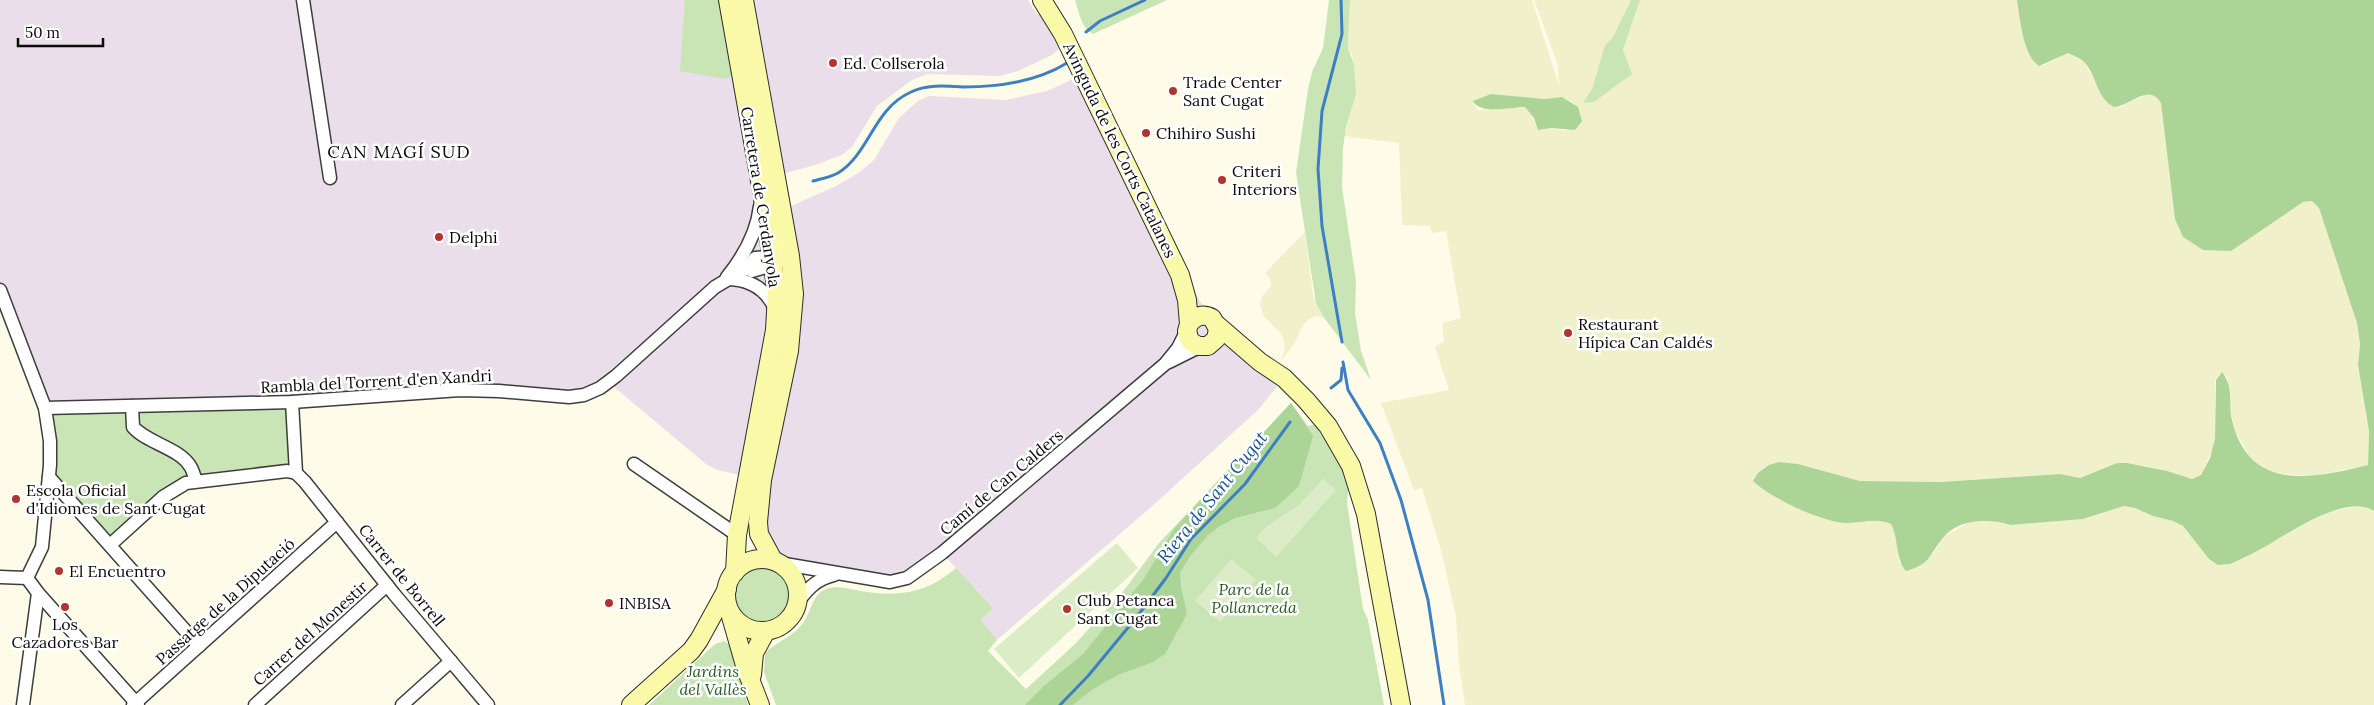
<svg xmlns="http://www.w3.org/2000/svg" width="2374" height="705" font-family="Lora,serif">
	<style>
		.industrial { fill: #e9dee9 }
		.farmland { fill: #f0f1cb; fill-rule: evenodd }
		.green { fill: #c9e5b6 }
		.forest { fill: #acd496 }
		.pitch { fill: #dbecc7 }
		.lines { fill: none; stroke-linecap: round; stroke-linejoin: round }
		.stream { stroke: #3d7fc3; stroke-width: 3 }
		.street-casing { stroke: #3d3d3d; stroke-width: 15 }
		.secondary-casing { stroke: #2c2c2c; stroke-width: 20 }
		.street { stroke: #fff; stroke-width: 12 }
		.secondary { stroke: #f9f9a8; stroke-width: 18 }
		.poi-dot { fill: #b0352d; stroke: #fff; stroke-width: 2 }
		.labels { text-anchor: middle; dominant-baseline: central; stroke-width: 5; stroke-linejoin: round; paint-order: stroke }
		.poi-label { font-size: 16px; fill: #0a0a0a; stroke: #fff; text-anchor: start }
		.street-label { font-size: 16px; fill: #0a0a0a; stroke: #fff }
		.park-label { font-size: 16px; font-style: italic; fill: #265c20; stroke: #fff }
		.neighbourhood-label { font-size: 18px; letter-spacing: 1px; fill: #0a0a0a; stroke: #fff }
		.water-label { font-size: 18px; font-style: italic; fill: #1d5392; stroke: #fff }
	</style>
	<rect width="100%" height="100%" fill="#fefce9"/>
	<polygon class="industrial" points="0,0 1028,0 1036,13 1059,25 1067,42 1052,55 1018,71 1000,76 927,74 912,80 877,106 852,147 842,155 812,166 785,173 791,206 836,186 860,172 874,160 899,118 918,101 929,96 1005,100 1047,91 1082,75 1191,288 1212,318 1219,337 1284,378 1258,410 1150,508 997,640 981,620 993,608 942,553 907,578 779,563 765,548 762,480 717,470 706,464 608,382 584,395 499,391 45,408 0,290"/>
	<g class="farmland">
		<path d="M1350 0H1532L1559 86 1558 65 1534 0H1631L1613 37 1605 45 1592 89 1584 103 1623 51 1640 0H2017L2026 47 2035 63 2044 65 2068 53 2085 63 2106 101 2121 107 2146 94 2152 93 2158 98 2161 102 2175 219 2183 237 2203 250 2303 202 2312 201 2319 208 2357 323 2360 344 2358 365 2369 431 2368 465 2312 476 2283 474 2263 469 2249 456 2235 430 2230 410 2228 379 2222 372 2215 380V439L2213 449 2201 475 2192 479 2146 466 2117 463 2079 478 2060 474 1941 482 1860 481 1798 464 1779 462 1753 481 1778 499 1838 522 1881 520 1891 524 1898 543 1899 563 1933 554 1943 537 1970 522 1990 521 2010 525 2083 519 2124 506 2135 508 2153 516 2173 521 2183 526 2209 559 2218 565 2230 564 2328 512 2358 506 2368 507 2374 511V705H1465L1459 666 1456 617 1442 554 1422 488 1414 490 1381 403 1449 390 1435 347 1444 341 1442 323 1461 318 1446 231 1432 233 1430 226 1402 225 1399 143 1344 136 1356 95 1352 55 1348 48ZM1491 94 1545 99 1562 97 1575 104 1567 131 1551 128 1538 130 1531 113 1525 107 1478 110 1473 102Z"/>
		<polygon points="1305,232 1313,295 1325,319 1317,316 1309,319 1303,325 1294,344 1280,362 1285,350 1284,341 1281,334 1263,315 1260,305 1262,296 1271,286 1270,279 1265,273"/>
	</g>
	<g class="green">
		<polygon points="685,0 720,0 733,73 727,79 680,71"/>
		<path d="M1075 0H1167L1093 34C1081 28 1079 12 1075 0Z"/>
		<polygon points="1329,0 1350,0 1348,48 1354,65 1356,95 1346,127 1343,148 1342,187 1356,281 1355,313 1361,351 1371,380 1325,319 1316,303 1296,173 1308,89 1312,72 1323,48"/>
		<polygon points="1631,0 1640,0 1623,50 1632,74 1594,102 1583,103 1592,89 1605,45 1613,37"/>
		<polygon points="292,402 296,473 186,483 110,545 49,477 45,408"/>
		<path d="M1291 403 1308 426 1315 424 1349 482 1347 503 1363 609 1368 620 1384 705H776L764 672 765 653C777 641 793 637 803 623 812 611 812 592 829 588 838 586 851 589 860 591 898 597 926 594 956 568L993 608 981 620 997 640 988 651 1026 689 1075 644 1125 589 1159 543Z"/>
		<circle cx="762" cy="595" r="29"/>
		<polygon points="724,641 730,645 748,705 649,705 715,644"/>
	</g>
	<g class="forest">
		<path d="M2017 0H2374V511C2348 493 2292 531 2268 545 2256 552 2243 558 2230 564L2218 565 2209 559 2183 526 2173 521 2153 516 2135 508 2124 506 2083 519 2010 525C1988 518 1957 519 1942 539 1929 556 1929 565 1906 571 1895 558 1899 539 1891 524 1874 516 1856 526 1837 522 1813 517 1771 498 1753 481L1758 473 1769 465 1779 462 1798 464 1860 481 1941 482 2060 474 2080 478 2117 463H2127L2167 471 2192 479 2201 475 2210 458 2215 439 2216 380 2222 372C2234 387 2228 403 2232 420 2249 492 2311 479 2368 465L2369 431 2358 365 2360 344 2357 323 2319 208 2312 201 2303 202 2231 251 2203 250 2183 237 2175 219 2161 103C2149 82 2131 106 2114 107 2097 98 2097 78 2086 64 2082 59 2074 56 2068 53L2039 66C2023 56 2020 18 2017 0Z"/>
		<path d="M1491 94 1545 99 1562 97 1578 107 1582 121 1575 130 1551 128 1538 130 1534 118 1525 107C1511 107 1480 115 1473 101Z"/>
		<polygon points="1291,403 1313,436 1299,486 1275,508 1235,518 1220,526 1208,535 1191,555 1180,573 1181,587 1187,614 1165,654 1153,662 1118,675 1093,689 1073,705 1025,705 1045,685 1083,654 1143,580 1174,529"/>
	</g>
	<g class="pitch">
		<polygon points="1323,479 1336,490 1276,557 1256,538 1267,526 1299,505"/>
		<polygon points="1117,543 1138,568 1019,678 994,649"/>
		<polygon points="1231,559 1256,580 1220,622 1195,601"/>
	</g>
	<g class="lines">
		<g class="stream">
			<polyline points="1341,0 1342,34 1322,111 1318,169 1322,226 1342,342"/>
			<polyline points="1086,32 1100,21 1145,0"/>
			<path d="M813 181C820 179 831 177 838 173 870 153 873 109 911 92 927 84 947 86 964 87 1000 87 1036 82 1067 63"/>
			<polyline points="1343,362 1348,390 1380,443 1401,500 1428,600 1444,705"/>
			<polyline points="1331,388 1341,380 1342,368"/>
			<polyline points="1060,705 1088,676 1136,618 1166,578 1191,539 1245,484 1290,422"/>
		</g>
		<g class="street-casing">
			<g id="street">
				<polyline points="303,0 330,178"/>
				<polyline points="747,268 752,271 769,266 779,249 779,230"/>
				<path d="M727 277C744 256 757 233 760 206"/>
				<path d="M726 279C749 279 766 288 775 309"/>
				<polyline points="0,290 45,408 50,441 50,465 42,547 27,578"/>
				<polyline points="1169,362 1201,346"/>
				<polyline points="292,402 296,473"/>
				<path d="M132 406 133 427C147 443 179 448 190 466 193 470 194 476 196 481"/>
				<polyline points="45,408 292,402 460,390 499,391 569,397 584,395 600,388 616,376 715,287 747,268 755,258 768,257 778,263"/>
				<polyline points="634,464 737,535"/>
				<polyline points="49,477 199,646"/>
				<polyline points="110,545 163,497 186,483 287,471 296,473 305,482 394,594 488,705"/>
				<polyline points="779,563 890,582 907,578 942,553 1165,364 1178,348 1187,330"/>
				<polyline points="0,577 27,578"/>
				<polyline points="27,578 38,593 138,705"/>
				<path d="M798 602C808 588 817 579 834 575"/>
				<polyline points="23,705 38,593"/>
				<polyline points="133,705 337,522"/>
				<polyline points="255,705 387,585"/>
				<polyline points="402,705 451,661"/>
			</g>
		</g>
		<g class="secondary-casing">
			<g id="secondary">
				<polyline points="728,0 762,192 777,294 775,330 737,535 735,572"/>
				<polyline points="744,0 790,256 794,294 789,351 762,480 758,522 759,534 773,560"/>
				<path d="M1042 0 1063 34 1180 275 1187 300 1189 324 1187 331 1190 341 1198 346H1208L1216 339 1218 329 1212 318C1203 313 1195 316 1189 324"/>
				<polyline points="1216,324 1260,362 1284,378 1306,400 1328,426 1351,466 1366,514 1401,705"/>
				<circle cx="762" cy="595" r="36"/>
				<polyline points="730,613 746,669 760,705"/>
				<polyline points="752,675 754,653 766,631"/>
				<polyline points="631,705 691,651 699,640 727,589"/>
			</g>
		</g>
		<use href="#street" class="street"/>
		<use href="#secondary" class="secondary"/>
	</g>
	<g class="poi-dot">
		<circle cx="833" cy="63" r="5"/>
		<circle cx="1173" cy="91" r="5"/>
		<circle cx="1146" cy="133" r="5"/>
		<circle cx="1222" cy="180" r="5"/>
		<circle cx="439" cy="237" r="5"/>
		<circle cx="1568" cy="333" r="5"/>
		<circle cx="16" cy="499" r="5"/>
		<circle cx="59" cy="571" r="5"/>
		<circle cx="609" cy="603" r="5"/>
		<circle cx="65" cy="607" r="5"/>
		<circle cx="1067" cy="609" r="5"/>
	</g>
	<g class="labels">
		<g class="poi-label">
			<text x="843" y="63">Ed. Collserola</text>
			<text x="1183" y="82">Trade Center<tspan x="1183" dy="18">Sant Cugat</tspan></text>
			<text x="1156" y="133">Chihiro Sushi</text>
			<text x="1232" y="171">Criteri<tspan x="1232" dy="18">Interiors</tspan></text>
			<text x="449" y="237">Delphi</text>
			<text x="1578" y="324">Restaurant<tspan x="1578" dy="18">Hípica Can Caldés</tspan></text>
			<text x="26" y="490">Escola Oficial<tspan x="26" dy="18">d'Idiomes de Sant Cugat</tspan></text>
			<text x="69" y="571">El Encuentro</text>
			<text x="1077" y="600">Club Petanca<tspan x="1077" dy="18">Sant Cugat</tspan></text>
			<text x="619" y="603">INBISA</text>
			<text x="65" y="624" text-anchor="middle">Los<tspan x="65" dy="18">Cazadores Bar</tspan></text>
		</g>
		<g class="street-label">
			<text transform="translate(1120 150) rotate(64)">Avinguda de les Corts Catalanes</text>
			<text transform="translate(761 197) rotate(81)">Carretera de Cerdanyola</text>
			<text transform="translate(376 381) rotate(-3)">Rambla del Torrent d'en Xandri</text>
			<text transform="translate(1001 482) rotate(-40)">Camí de Can Calders</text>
			<text transform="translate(402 575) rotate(51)">Carrer de Borrell</text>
			<text transform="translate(225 601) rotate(-42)">Passatge de la Diputació</text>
			<text transform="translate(310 633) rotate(-42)">Carrer del Monestir</text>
		</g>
		<g class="park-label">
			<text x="1254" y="589">Parc de la<tspan x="1254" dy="18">Pollancreda</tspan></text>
			<text x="713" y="671">Jardins<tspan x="713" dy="18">del Vallès</tspan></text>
		</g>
		<g class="neighbourhood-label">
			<text x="399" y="151">CAN MAGÍ SUD</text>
		</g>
		<g class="water-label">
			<text transform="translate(1212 497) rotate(-51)">Riera de Sant Cugat</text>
		</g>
	</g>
	<path d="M18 38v8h85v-8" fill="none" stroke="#0a0a0a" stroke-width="2.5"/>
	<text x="25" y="38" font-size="15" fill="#0a0a0a" stroke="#ffffff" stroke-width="4" paint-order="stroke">50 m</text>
</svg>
